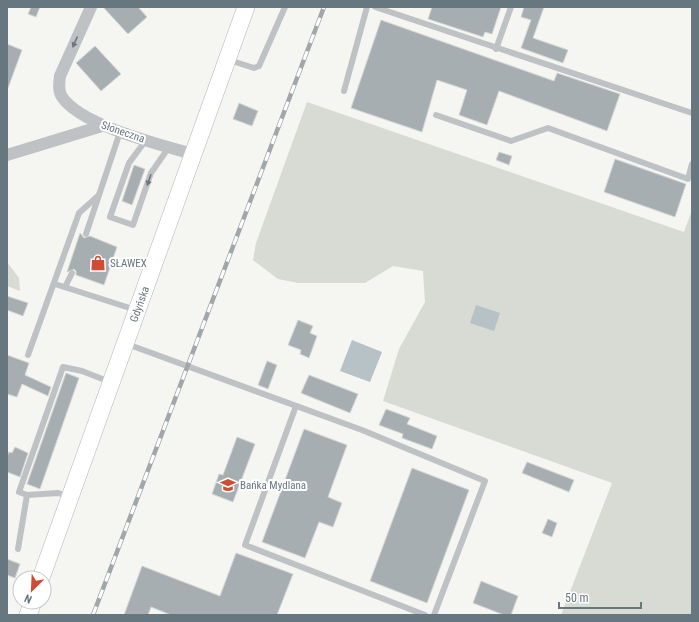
<svg xmlns="http://www.w3.org/2000/svg" width="699" height="622" font-family="'Roboto Condensed',sans-serif">
	<style>
		.green { fill: #d7dbd3 }
		.water { fill: #b6c2c5 }
		.building { fill: #a6aeb2; stroke: #d6d6d4 }
		.lines { fill: none; stroke-linecap: round; stroke-linejoin: round }
		.secondary-casing { stroke: #b1b6b9; stroke-width: 18 }
		.service { stroke: #bec2c5; stroke-width: 6 }
		.minor { stroke: #bec2c5; stroke-width: 12 }
		.secondary { stroke: #fff; stroke-width: 17 }
		.rail-casing { stroke: #a0a6aa; stroke-width: 4.5 }
		.rail { stroke: #fff; stroke-width: 3; stroke-dasharray: 9; stroke-linecap: butt }
		.oneway { fill: #677780 }
		.labels { text-anchor: middle; dominant-baseline: central; stroke-width: 4; stroke-linejoin: round; paint-order: stroke }
		.street-label { font-size: 11px; fill: #677780; stroke: #fff }
		.poi-label { font-size: 11px; fill: #677780; stroke: #fff; text-anchor: start }
	</style>
	<rect width="100%" height="100%" fill="#f5f5f2"/>
	<g class="green">
		<polygon points="307,102 684,232 692,210 692,615 561,615 612,483 383,401 399,349 425,302 423,271 393,266 365,283 298,283 278,279 253,260 256,243"/>
		<polygon points="7,262 19,278 20,291 7,286"/>
	</g>
	<g class="water">
		<polygon points="476,305 500,313 494,331 470,323"/>
		<polygon points="352,340 382,352 370,382 340,371"/>
	</g>
	<g class="building">
		<polygon points="31,7 40,7 36,17 28,14"/>
		<polygon points="103,7 138,7 147,17 128,34"/>
		<polygon points="432,7 501,7 492,34 485,32 483,37 428,19"/>
		<polygon points="524,7 544,7 533,38 568,50 563,63 521,48 531,20 521,17"/>
		<polygon points="381,20 554,81 557,73 620,94 607,131 499,91 487,125 459,115 467,90 437,80 422,132 351,108"/>
		<polygon points="7,44 22,50 8,88 7,88"/>
		<polygon points="95,46 121,74 101,91 76,63"/>
		<polygon points="239,103 258,111 252,126 233,119"/>
		<polygon points="499,152 512,156 509,165 496,160"/>
		<polygon points="615,159 686,184 675,217 604,192"/>
		<polygon points="134,165 145,169 132,205 122,201"/>
		<polygon points="80,233 84,238 90,236 117,247 104,285 76,275 76,271 74,269 67,272"/>
		<polygon points="7,296 28,303 23,316 7,310"/>
		<polygon points="298,320 313,326 310,333 317,336 309,358 300,354 301,350 288,345"/>
		<polygon points="7,355 29,363 25,375 51,387 48,396 22,384 17,397 7,394"/>
		<polygon points="267,361 277,365 268,389 258,385"/>
		<polygon points="66,373 79,378 40,489 27,484"/>
		<polygon points="309,375 358,394 350,413 301,393"/>
		<polygon points="386,409 410,418 407,424 437,436 432,449 402,438 403,434 379,425"/>
		<polygon points="304,429 347,445 328,497 342,503 333,527 319,522 305,558 262,542"/>
		<polygon points="237,437 255,444 233,502 212,494 219,474 223,475"/>
		<polygon points="15,447 28,453 20,477 7,472 7,457 9,452 12,453"/>
		<polygon points="527,462 574,480 569,492 522,473"/>
		<polygon points="412,468 469,490 427,603 370,581"/>
		<polygon points="548,519 557,523 552,537 542,533"/>
		<polygon points="236,553 293,574 277,615 171,615 151,607 148,615 124,615 142,566 220,596"/>
		<polygon points="7,559 20,564 15,578 7,575"/>
		<polygon points="481,581 518,596 511,615 504,615 473,603"/>
	</g>
	<g class="lines">
		<g class="secondary-casing">
			<g id="secondary">
				<path id="s1" d="M41 578 246 7"/>
				<polyline points="28,615 33,602"/>
			</g>
		</g>
		<g class="service">
			<polyline points="375,7 692,113"/>
			<polyline points="496,49 511,7"/>
			<polyline points="229,60 254,68 259,66 285,7"/>
			<polyline points="344,91 367,7"/>
			<polyline points="436,115 511,141 548,128 688,179 692,164"/>
			<polyline points="146,140 129,163 110,217 133,225 151,173 169,147"/>
			<polyline points="86,234 120,132"/>
			<polyline points="55,284 136,310"/>
			<polyline points="65,287 72,273"/>
			<polyline points="127,344 362,430 485,481 434,615"/>
			<polyline points="28,355 79,213 99,195"/>
			<polyline points="296,406 245,545 425,615"/>
			<polyline points="27,495 19,492 63,367 82,371 110,382"/>
			<polyline points="18,549 27,495 58,493 68,496"/>
		</g>
		<g class="minor">
			<path d="M91 7 60 76C59 83 58 91 62 97 82 126 159 144 192 154"/>
			<polyline points="7,155 102,126"/>
		</g>
		<use href="#secondary" class="secondary"/>
		<g class="rail-casing">
			<polyline id="rail" points="93,615 324,7"/>
		</g>
		<use href="#rail" class="rail"/>
	</g>
	<defs><path id="oneway-solid" d="M-6-.8H1V-3.2L6.5 0L1 3.2V.8H-6Z"/></defs>
	<g class="oneway">
		<use href="#oneway-solid" transform="translate(75 42) rotate(114)"/>
		<use href="#oneway-solid" transform="translate(149 180) rotate(109)"/>
	</g>
	<defs>
		<g id="shop-bare" transform="scale(1.2)"><path d="M-5-2.5h2.3a2.7 3.5 0 0 1 5.4 0H5L5.5 6h-11ZM-1.5-2.5h3a1.5 2.3 0 0 0-3 0Z" fill="#d04c36" stroke="#fff" stroke-width="2.5" paint-order="stroke"/></g>
		<g id="school-bare" transform="scale(1.2)"><path d="M0-5L7-2L0 1L-7-2ZM-4 1L0 2.5L4 1V4Q0 6-4 4Z" fill="#d04c36" stroke="#fff" stroke-width="2.5" paint-order="stroke"/></g>
	</defs>
	<g fill-rule="evenodd">
		<use href="#shop-bare" x="98" y="263"/>
		<use href="#school-bare" x="228" y="485"/>
	</g>
	<g class="labels">
		<g class="street-label">
			<text transform="translate(123 132) rotate(19)">Słoneczna</text>
			<text stroke="none"><textPath href="#s1" startOffset="291">Gdyńska</textPath></text>
		</g>
		<g class="poi-label">
			<text x="110" y="263">SŁAWEX</text>
			<text x="240" y="485">Bańka Mydlana</text>
		</g>
	</g>
	<rect width="699" height="622" fill="none" stroke="#677780" stroke-width="16"/>
	<g transform="translate(32 590) rotate(204)"><circle r="19" fill="#ffffff" stroke="#c2c9cc"/>
	<path d="M0-3L7 15L0 10L-7 15Z" fill="#d04c36"/>
	<text y="-6" font-size="11" font-weight="bold" text-anchor="middle" fill="#677780">N</text>
	</g>
	<path d="M559 602v6h82v-6" fill="none" stroke="#677780" stroke-width="2"/>
	<text x="565" y="602" font-size="12" fill="#677780" stroke="#ffffff" stroke-width="3" paint-order="stroke">50 m</text>
</svg>
